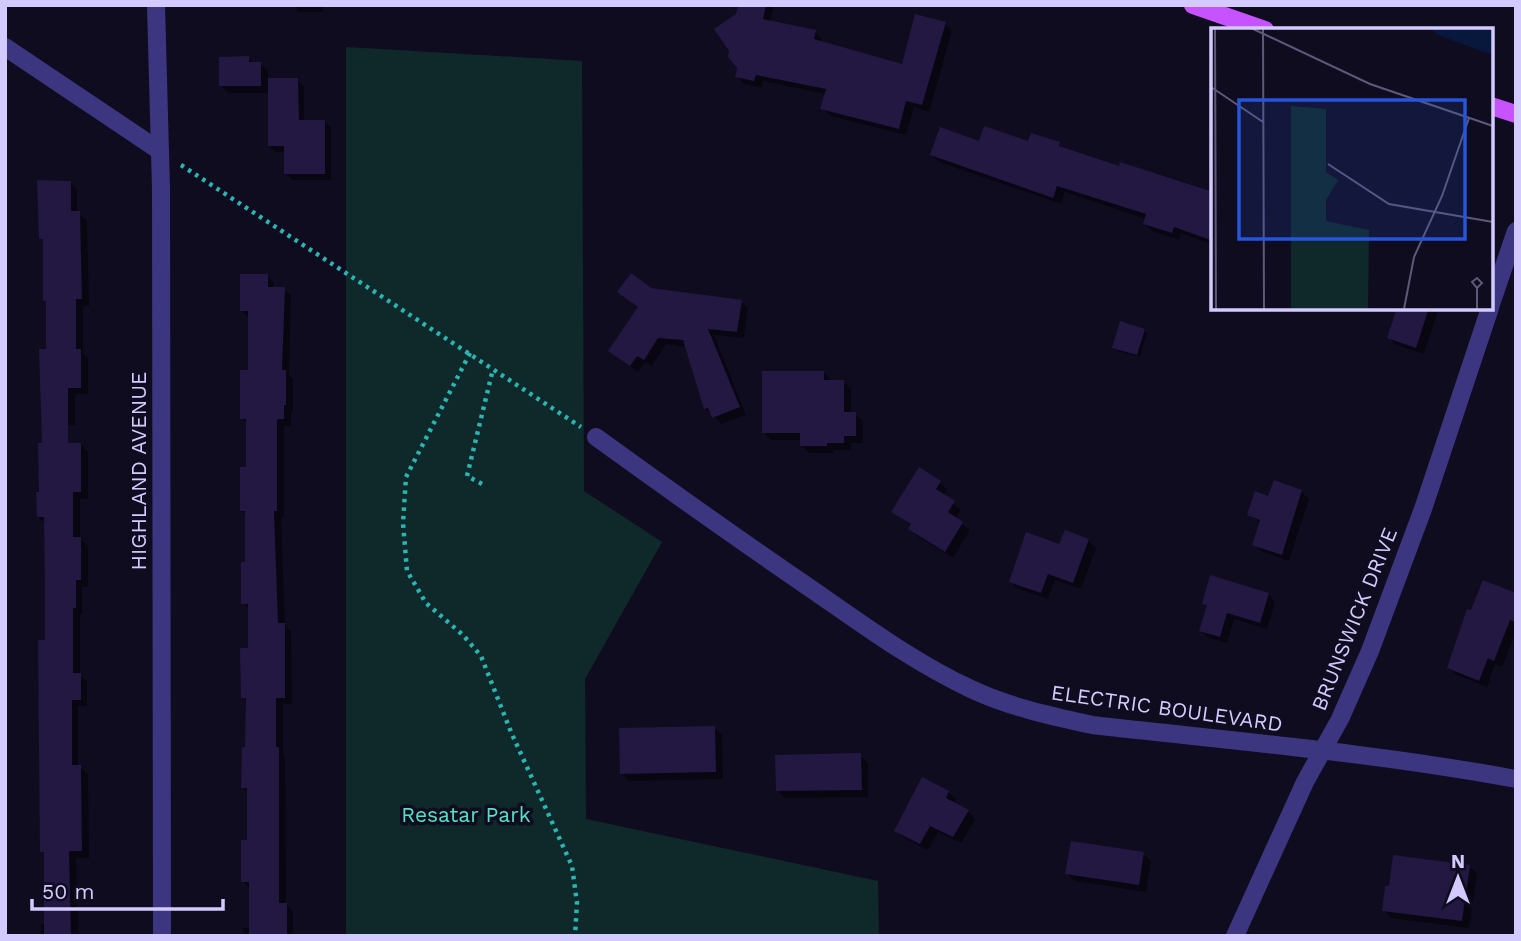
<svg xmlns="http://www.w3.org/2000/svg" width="1521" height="941" font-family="'Work Sans',sans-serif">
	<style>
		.green { fill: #0f292a }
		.shadow { fill: #0007 }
		.building { fill: #221841 }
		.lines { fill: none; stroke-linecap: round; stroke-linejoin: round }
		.path { stroke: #2ab4b3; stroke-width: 4.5; stroke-dasharray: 3.5 5; stroke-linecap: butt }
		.street { stroke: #3c3680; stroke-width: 18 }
		.primary { stroke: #c752ff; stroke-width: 18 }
		.labels { text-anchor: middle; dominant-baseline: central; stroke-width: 7; stroke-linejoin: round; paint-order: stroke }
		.street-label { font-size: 21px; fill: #d3cbff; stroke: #100c20 }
		.park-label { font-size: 21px; fill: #54e2c6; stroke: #100c20 }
		.inset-road { fill: none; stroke: #5e5879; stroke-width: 2 }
		.view { fill: #2654da; fill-opacity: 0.15; stroke: #2654da; stroke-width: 3.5 }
		.inset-edge { fill: none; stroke: #d3cbff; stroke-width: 3.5 }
	</style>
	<rect width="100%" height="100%" fill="#100c20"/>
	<polygon class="green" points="346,47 582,61 584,491 662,542 585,679 586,819 878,881 879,936 346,936"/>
	<g class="shadow">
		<polygon points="295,5 322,5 323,12 298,12"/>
		<polygon points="740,5 774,5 770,22 815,31 822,39 821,43 903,66 945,23 952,31 929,112 914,107 906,135 830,116 822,108 826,94 763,81 761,88 744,84 737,76"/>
		<polygon points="248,58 254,64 261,64 268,71 268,80 297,80 304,86 304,122 325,122 331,128 331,180 292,180 286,174 286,152 276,152 269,146 269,93 228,93 221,85"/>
		<polygon points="980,143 1059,144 1066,151 1210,193 1213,187 1213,245 1181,233 1179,240 1152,231 1145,224 1146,219 1065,192 1061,204 939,162 932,155"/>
		<polygon points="70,182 77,190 77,213 87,221 89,306 83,306 83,354 88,358 88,394 75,394 75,425 51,424 48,303 45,300 45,242 41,238"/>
		<polygon points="267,275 274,283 274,289 284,289 291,296 289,375 293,379 293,412 291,412 291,426 284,426 284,517 281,517 285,625 291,632 292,704 283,704 283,754 285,757 286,904 293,912 293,936 243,936 243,928 250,928 250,889 243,882 248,841 248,793 243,788 248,702 242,697 250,649 250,610 243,603 246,563 246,515 241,510 248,469 248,425 242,419 249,372 249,318 241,310"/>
		<polygon points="651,290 741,301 748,309 744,338 714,335 746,415 721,424 705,408 686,347 666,344 652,366 645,362 638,372 610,351 639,308 619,292"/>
		<polygon points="1334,308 1347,308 1345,312"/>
		<polygon points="1398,308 1439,308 1424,354 1396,345 1389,337"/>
		<polygon points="1144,330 1147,333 1140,357 1117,351 1114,348"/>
		<polygon points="824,373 832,381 843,381 851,389 851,414 855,414 863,421 863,443 851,443 851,450 833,450 833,453 809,453 802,446 802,440 771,440 764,433"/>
		<polygon points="81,444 88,452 88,499 80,499 80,538 88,546 88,587 82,587 82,614 80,614 80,674 87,682 87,706 78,706 78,766 88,774 89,858 76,858 79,936 41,936 41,924 46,924 45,855 42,852 47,641 46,524 38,517"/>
		<polygon points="940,482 947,489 943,496 961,510 955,519 970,530 953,558 917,536 910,529 912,526 893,511"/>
		<polygon points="1301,491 1309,499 1289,561 1261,551 1254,544 1261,523 1249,514 1269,498"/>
		<polygon points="1088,540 1096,548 1081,589 1055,580 1048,599 1018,589 1011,581 1060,546"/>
		<polygon points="1516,593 1516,631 1502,667 1495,664 1487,687 1457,675 1449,668"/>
		<polygon points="1268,594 1275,602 1267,629 1234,619 1227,643 1208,638 1201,630 1208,607 1204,603"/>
		<polygon points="714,728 722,735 723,779 629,781 622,774"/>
		<polygon points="860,755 868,763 868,797 785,798 778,791"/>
		<polygon points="948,792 956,799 954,804 968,811 975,819 961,843 938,832 928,850 904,838 896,830"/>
		<polygon points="1143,853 1151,861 1146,892 1075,881 1067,874"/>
		<polygon points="1469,867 1477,874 1469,928 1391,918 1384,910"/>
	</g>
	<g class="building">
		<polygon points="738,5 766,5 763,19 816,30 814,39 902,64 915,14 946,22 922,105 906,101 899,129 820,109 826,89 756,75 754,81 735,77 737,68 728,57 729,51 714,29 736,14"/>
		<polygon points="249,56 249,62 261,62 261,86 219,86 219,57"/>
		<polygon points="268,78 298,78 299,120 325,120 325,174 284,174 284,146 268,146"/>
		<polygon points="984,126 1028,141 1031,133 1060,142 1059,146 1119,166 1120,162 1213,192 1213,241 1174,227 1172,233 1143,224 1146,214 1057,186 1053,198 930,155 940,127 979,141"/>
		<polygon points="37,180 71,181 71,211 80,211 82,299 76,299 76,349 81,349 81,388 68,388 68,443 81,443 81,492 73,492 73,537 81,537 81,580 76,580 76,608 73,608 73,673 81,673 81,700 72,700 72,765 81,765 82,851 69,851 71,936 44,936 44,852 40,852 38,640 45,640 45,581 44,517 37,517 36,492 39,492 38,443 42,443 39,349 46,349 46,301 43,301 43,239 39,239"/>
		<polygon points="631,273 651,288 742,300 737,332 708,329 740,407 712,418 708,408 704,409 683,340 658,338 644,360 637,356 630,366 608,351 638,307 617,292"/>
		<polygon points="240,274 268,274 268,287 285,287 282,370 286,370 286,405 284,405 284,419 277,419 277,511 274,511 278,623 285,623 285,698 276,698 276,747 279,747 279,903 287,903 287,936 249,936 249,882 241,882 241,840 247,840 247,788 241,788 242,747 245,747 246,698 241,698 240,648 248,648 248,604 241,604 241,562 245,562 245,511 240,511 240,467 246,467 246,419 240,419 240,370 248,370 248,311 240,311"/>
		<polygon points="1397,308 1429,308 1416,348 1387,338"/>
		<polygon points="1120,321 1145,329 1137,355 1112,348"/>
		<polygon points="762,371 824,371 824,380 844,380 844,412 856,412 856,436 844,436 844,443 827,443 827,446 800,446 800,433 762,433"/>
		<polygon points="919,467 941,481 936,489 955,501 948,512 963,522 945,552 908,529 911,524 891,512"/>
		<polygon points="1274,480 1302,490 1282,555 1252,545 1260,520 1247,515 1255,491 1268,496"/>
		<polygon points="1065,530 1089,539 1073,583 1048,574 1041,593 1009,582 1026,532 1059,544"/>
		<polygon points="1210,575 1269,593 1260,623 1227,613 1220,637 1199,631 1207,605 1202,604"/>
		<polygon points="1483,580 1516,593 1516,622 1510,620 1494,661 1488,658 1479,681 1447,668 1467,609 1471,610"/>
		<polygon points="715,726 716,772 620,774 619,728"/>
		<polygon points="861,753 862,790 776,791 775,755"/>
		<polygon points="922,777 949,791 946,798 969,810 953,837 930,826 920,844 894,831"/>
		<polygon points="1071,841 1144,852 1139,885 1065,874"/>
		<polygon points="1393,855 1470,865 1462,921 1382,911 1385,886 1389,886"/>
	</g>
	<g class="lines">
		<g class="path">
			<polyline points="181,165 581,427"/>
			<polyline points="470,353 406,477 403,523 407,571 426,603 463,635 481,656 511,732 572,866 577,903 575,936"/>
			<polyline points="482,484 467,476 493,369"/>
		</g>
		<g class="street">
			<polyline points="156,5 161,189 162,936"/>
			<polyline points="5,47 160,151"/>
			<polyline points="1491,304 1516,231"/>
			<path d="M596 437C665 487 734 536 804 584 858 621 911 661 971 689 1009 707 1051 716 1092 725 1233 741 1376 753 1516 779"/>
			<polyline points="1235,936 1305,782 1340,719 1370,651 1423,509 1490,308"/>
		</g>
		<g class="primary">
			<polyline points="1193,5 1265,30"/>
			<polyline points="1491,106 1516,114"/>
		</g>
	</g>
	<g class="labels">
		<g class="street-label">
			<text transform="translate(138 471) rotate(-90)">HIGHLAND AVENUE</text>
			<text transform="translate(1354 619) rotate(-68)">BRUNSWICK DRIVE</text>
			<text transform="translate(1167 708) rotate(8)">ELECTRIC BOULEVARD</text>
		</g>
		<g class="park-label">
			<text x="466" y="814">Resatar Park</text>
		</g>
	</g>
	<g transform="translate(1211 28)">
		<rect width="282" height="282" fill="#100c20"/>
		<path d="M80 78 115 81V144L127 152 115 172V193L158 202 157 281H80Z" fill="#0f292a"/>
		<path d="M219 0H282V27L227 7Z" fill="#08183d"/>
		<path class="inset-road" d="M4 0 5 281M40 0 159 56 282 98M52 0 53 281M0 59 52 94M117 136 178 176 282 194M193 281 203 229 231 168 258 90M266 281V260L261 254 266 250 271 255 266 260"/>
		<path class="view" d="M28 72H254V211H28Z"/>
		<rect width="282" height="282" class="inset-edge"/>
	</g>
	<rect width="1521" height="941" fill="none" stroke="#d3cbff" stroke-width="14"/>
	<g transform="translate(1458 878)" stroke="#100c20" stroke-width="5" paint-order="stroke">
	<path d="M0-5L12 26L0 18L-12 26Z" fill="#d3cbff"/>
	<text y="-10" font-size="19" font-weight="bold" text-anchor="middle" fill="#d3cbff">N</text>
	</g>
	<path d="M32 899v10h191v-10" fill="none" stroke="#d3cbff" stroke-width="3.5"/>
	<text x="42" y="899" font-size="21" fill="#d3cbff" stroke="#100c20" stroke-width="5" paint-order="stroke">50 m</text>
</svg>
